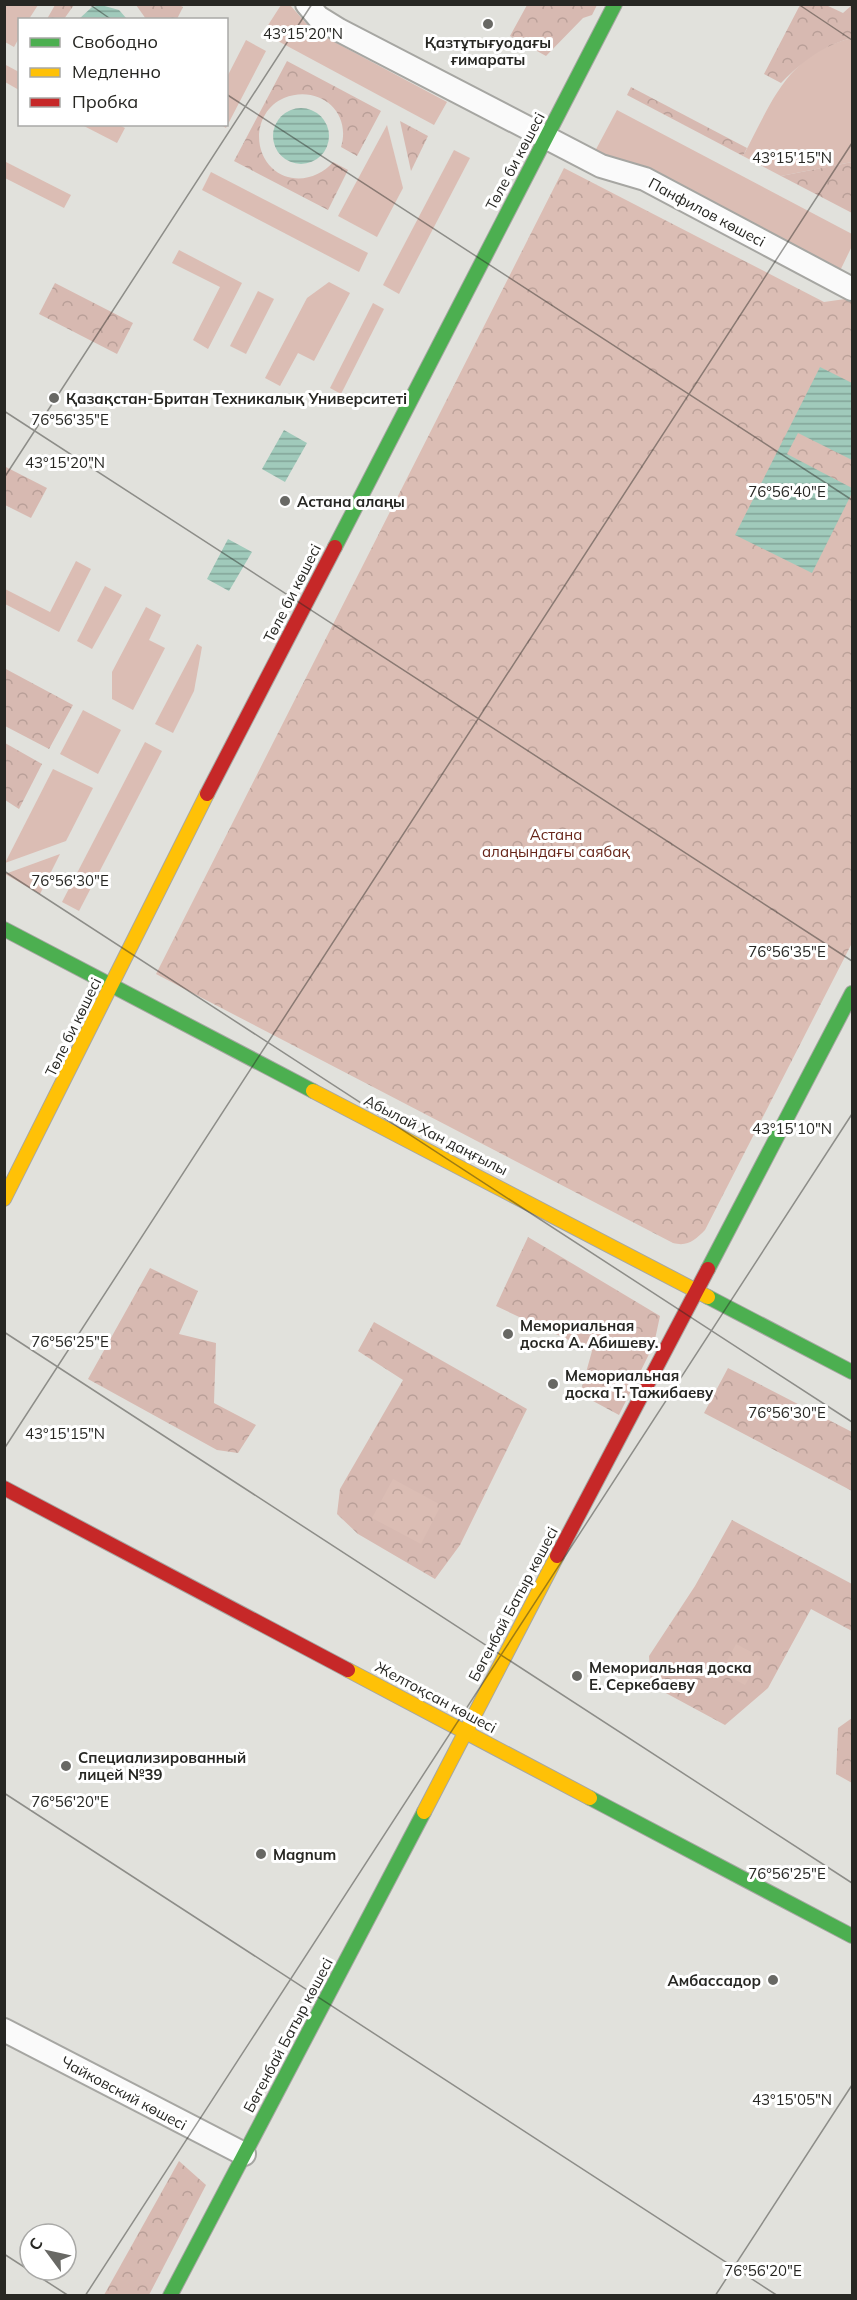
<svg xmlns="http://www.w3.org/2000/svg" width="857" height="2300" font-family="Mulish,sans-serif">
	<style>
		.green { fill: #dbbdb4 }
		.forest { fill: url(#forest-crowns) }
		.park { fill: url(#park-crowns) }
		.water { fill: url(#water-rules) }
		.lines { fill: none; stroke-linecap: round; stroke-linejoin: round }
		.street-casing { stroke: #a6a6a2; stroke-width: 26 }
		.fast-casing { stroke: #a6a6a2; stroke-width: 16 }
		.slow-casing { stroke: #a6a6a2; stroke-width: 16 }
		.jam-casing { stroke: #a6a6a2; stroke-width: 16 }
		.street { stroke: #fafafa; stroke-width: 22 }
		.fast { stroke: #4caf50; stroke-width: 14 }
		.slow { stroke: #ffc107; stroke-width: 14 }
		.jam { stroke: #c62828; stroke-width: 14 }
		.ticks { fill: none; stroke: #272723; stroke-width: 1.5; stroke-opacity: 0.45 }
		.poi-dot { fill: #686864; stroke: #fff; stroke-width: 2 }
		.labels { text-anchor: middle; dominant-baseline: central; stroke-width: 6; stroke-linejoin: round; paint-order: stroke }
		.poi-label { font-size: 15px; font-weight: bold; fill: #272723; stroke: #fff; text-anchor: start }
		.street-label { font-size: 15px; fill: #272723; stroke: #fff }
		.park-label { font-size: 15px; fill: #662418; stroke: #fff }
		.ticks-label { font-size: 15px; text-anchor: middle; fill: #272723; stroke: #fff; stroke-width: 6; stroke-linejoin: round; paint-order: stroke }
	</style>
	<defs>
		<pattern id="forest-crowns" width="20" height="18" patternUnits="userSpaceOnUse" patternTransform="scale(1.5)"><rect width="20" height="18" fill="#d7b9b1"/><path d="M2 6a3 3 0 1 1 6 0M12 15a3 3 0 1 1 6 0" fill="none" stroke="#b99f98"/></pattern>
		<pattern id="park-crowns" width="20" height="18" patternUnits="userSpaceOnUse" patternTransform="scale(1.5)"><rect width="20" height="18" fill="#dbbdb4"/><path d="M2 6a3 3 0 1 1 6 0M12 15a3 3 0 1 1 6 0" fill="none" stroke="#bca29a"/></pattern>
		<pattern id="water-rules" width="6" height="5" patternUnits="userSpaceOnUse" patternTransform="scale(1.5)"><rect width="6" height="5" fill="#a0cabb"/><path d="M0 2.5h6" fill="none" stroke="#82a498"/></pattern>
	</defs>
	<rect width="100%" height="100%" fill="#e1e1dc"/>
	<g class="green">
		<polygon points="4,5 38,5 29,19 20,20 19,38 14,47 5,42"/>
		<polygon points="281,5 290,5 312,30 447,102 434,125 263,33"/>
		<path d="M852 38V162L781 176 743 156C772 102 787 54 852 38Z"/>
		<polygon points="246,40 266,51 226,128 221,125 226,124 227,77"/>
		<polygon points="4,64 19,72 19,90 5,82"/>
		<polygon points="617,110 852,234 852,246 838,275 633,163 594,153"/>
		<polygon points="82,125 119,125 125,128 117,143"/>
		<polygon points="387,125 403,188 377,237 338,216"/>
		<polygon points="454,150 470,158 399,294 383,285"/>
		<polygon points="4,161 71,195 64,208 5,178"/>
		<polygon points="211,172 368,253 359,272 202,190"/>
		<polygon points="179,250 242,283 208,349 193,340 220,287 172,263"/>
		<polygon points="329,282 350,293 314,361 298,353 280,386 265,378 307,298"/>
		<polygon points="258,291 274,299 246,354 230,346"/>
		<polygon points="373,303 384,309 341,394 330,388"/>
		<polygon points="76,561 91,569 59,632 5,604 5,589 50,612"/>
		<polygon points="105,586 122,595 92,649 77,641"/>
		<polygon points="146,607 161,615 149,640 165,648 133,710 112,699 112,672"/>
		<polygon points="197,644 202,647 194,691 173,733 155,724"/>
		<polygon points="83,710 121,730 98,774 60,754"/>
		<polygon points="145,742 162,751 79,911 62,902"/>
		<polygon points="53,769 93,788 66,841 5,863"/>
		<polygon points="60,854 40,894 5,874"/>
	</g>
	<g class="forest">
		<polygon points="55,5 55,4 74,5 64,19 47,19"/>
		<polygon points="136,5 179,5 183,7 177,19 146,19"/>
		<polygon points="527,5 597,5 592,15 583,18 546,56 510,36"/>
		<path d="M800 5H826L843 13 852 5V38C822 46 803 61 781 83L764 74Z"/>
		<path d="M287 61 381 111 357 156 341 147C352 111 318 84 284 98 256 110 251 148 272 168 290 185 318 180 333 162L348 170 328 210 234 161Z"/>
		<polygon points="631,87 747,148 743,156 627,95"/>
		<polygon points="400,121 428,136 411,171"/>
		<polygon points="852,162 852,213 781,176"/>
		<polygon points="55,283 133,323 117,354 39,314"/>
		<polygon points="4,466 47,488 31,518 5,505"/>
		<polygon points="4,668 73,705 49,749 5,726"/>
		<polygon points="5,743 42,764 19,809 5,800"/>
		<polygon points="528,1237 660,1316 654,1344 619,1415 580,1394 592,1351 496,1306"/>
		<polygon points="150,1268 198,1291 179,1334 216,1343 214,1403 256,1425 238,1453 217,1450 88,1379"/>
		<polygon points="374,1322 527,1409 460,1545 435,1579 358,1534 337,1514 340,1489 403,1380 358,1351"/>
		<polygon points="728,1368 852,1432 852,1491 704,1413"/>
		<polygon points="732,1520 852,1584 852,1631 811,1609 768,1688 725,1725 651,1685 649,1656 695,1586"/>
		<polygon points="852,1718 852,1783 836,1774 838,1728"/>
		<polygon points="179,2161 206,2185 149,2295 104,2295"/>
	</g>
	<g class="park">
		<path d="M564 168 824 302 852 298V943L705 1230C695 1240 688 1247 673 1243L156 974Z"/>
		<polygon points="393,1479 441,1505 421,1544 372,1518"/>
		<polygon points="736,1644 761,1657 745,1685 721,1672"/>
	</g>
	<g class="water">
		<polygon points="101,5 119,10 127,19 79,19 92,7"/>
		<circle cx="301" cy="136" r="28"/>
		<polygon points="820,367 852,383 852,460 798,433 787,454 852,488 852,493 812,573 735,535"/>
		<polygon points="284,430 307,443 285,482 262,469"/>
		<polygon points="228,539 252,552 229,591 207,579"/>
	</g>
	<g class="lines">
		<g class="street-casing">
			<g id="street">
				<polyline points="307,4 318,17 339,30 601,166 645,179 852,289"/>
				<polyline points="4,2030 244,2154"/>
			</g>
		</g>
		<g class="fast-casing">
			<g id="fast">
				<polyline points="335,547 615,4"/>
				<polyline points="4,929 313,1091"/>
				<polyline points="708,1269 852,993"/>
				<polyline points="708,1297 852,1372"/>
				<polyline points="590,1798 852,1936"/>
				<polyline points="170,2296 424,1812"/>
			</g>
		</g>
		<g class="slow-casing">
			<g id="slow">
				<polyline points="313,1091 708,1297"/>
				<polyline points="4,1199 207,794"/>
				<polyline points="348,1670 590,1798"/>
				<polyline points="424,1812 557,1556"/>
			</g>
		</g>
		<g class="jam-casing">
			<g id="jam">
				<polyline points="207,794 335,547"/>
				<polyline points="4,1488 348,1670"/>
				<polyline points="557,1556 708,1269"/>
			</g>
		</g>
		<use href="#street" class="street"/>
		<use href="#fast" class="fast"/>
		<use href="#slow" class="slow"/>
		<use href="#jam" class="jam"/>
	</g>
	<path class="ticks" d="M89 4 112 20M798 4 852 40M226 94 852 500M4 411 852 961M4 478 312 4M4 871 852 1422M4 1332 852 1883M4 1449 852 143M4 1793 778 2296M4 2254 69 2296M85 2296 852 1114M715 2296 852 2085"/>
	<g class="poi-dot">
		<circle cx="488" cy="24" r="6"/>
		<circle cx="54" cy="398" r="6"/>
		<circle cx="285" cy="501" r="6"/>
		<circle cx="508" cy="1334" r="6"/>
		<circle cx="553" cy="1384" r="6"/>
		<circle cx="577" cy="1676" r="6"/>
		<circle cx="66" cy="1766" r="6"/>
		<circle cx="261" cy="1854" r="6"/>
		<circle cx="773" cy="1980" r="6"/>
	</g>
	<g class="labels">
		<g class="poi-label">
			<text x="488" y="42" text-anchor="middle">Қазтұтығуодағы<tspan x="488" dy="17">ғимараты</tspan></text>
			<text x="66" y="398">Қазақстан-Британ Техникалық Университеті</text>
			<text x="297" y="501">Астана алаңы</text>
			<text x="520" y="1325">Мемориальная<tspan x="520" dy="17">доска А. Абишеву.</tspan></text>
			<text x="565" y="1375">Мемориальная<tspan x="565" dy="17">доска Т. Тажибаеву</tspan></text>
			<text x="589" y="1667">Мемориальная доска<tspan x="589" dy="17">Е. Серкебаеву</tspan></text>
			<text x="78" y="1757">Специализированный<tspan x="78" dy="17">лицей №39</tspan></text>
			<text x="273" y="1854">Magnum</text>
			<text x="761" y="1980" text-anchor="end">Амбассадор</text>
		</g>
		<g class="street-label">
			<text transform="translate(515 161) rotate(-62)">Төле би көшесі</text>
			<text transform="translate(707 212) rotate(28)">Панфилов көшесі</text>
			<text transform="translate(292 593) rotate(-63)">Төле би көшесі</text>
			<text transform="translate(73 1027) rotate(-64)">Төле би көшесі</text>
			<text transform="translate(436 1135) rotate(27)">Абылай Хан даңғылы</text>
			<text transform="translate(513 1604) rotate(-62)">Бөгенбай Батыр көшесі</text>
			<text transform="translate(436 1697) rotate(28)">Желтоқсан көшесі</text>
			<text transform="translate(288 2035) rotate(-62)">Бөгенбай Батыр көшесі</text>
			<text transform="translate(124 2093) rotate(28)">Чайковский көшесі</text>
		</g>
		<g class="park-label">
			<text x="556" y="834">Астана<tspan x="556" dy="17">алаңындағы саябақ</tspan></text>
		</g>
	</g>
	<g class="ticks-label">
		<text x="303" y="39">43°15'20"N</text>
		<text x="792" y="163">43°15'15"N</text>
		<text x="70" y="425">76°56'35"E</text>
		<text x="65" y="468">43°15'20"N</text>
		<text x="787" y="497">76°56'40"E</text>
		<text x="70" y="886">76°56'30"E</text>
		<text x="787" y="957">76°56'35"E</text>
		<text x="792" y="1134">43°15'10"N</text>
		<text x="70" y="1347">76°56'25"E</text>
		<text x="787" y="1418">76°56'30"E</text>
		<text x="65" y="1439">43°15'15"N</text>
		<text x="70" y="1807">76°56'20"E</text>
		<text x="787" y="1879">76°56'25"E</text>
		<text x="792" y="2105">43°15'05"N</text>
		<text x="763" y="2276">76°56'20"E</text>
	</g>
	<rect width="857" height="2300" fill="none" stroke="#272723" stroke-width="12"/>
	<rect x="18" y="18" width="210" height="108" fill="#ffffff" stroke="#a9a9a7" stroke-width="1.5"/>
	<rect x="30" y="38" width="30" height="9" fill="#4caf50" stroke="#a9a9a7" stroke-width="1.5"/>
	<text x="72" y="48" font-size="18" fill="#272723">Свободно</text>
	<rect x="30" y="68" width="30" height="9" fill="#ffc107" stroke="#a9a9a7" stroke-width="1.5"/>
	<text x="72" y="78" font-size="18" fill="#272723">Медленно</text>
	<rect x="30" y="98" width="30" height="9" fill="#c62828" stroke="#a9a9a7" stroke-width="1.5"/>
	<text x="72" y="108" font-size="18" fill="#272723">Пробка</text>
	<g transform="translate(48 2252) rotate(303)"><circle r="28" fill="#ffffff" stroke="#a9a9a7" stroke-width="1.5"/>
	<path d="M0-4.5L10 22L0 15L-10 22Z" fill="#686864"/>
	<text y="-9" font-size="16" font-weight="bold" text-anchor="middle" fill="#272723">С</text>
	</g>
</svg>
